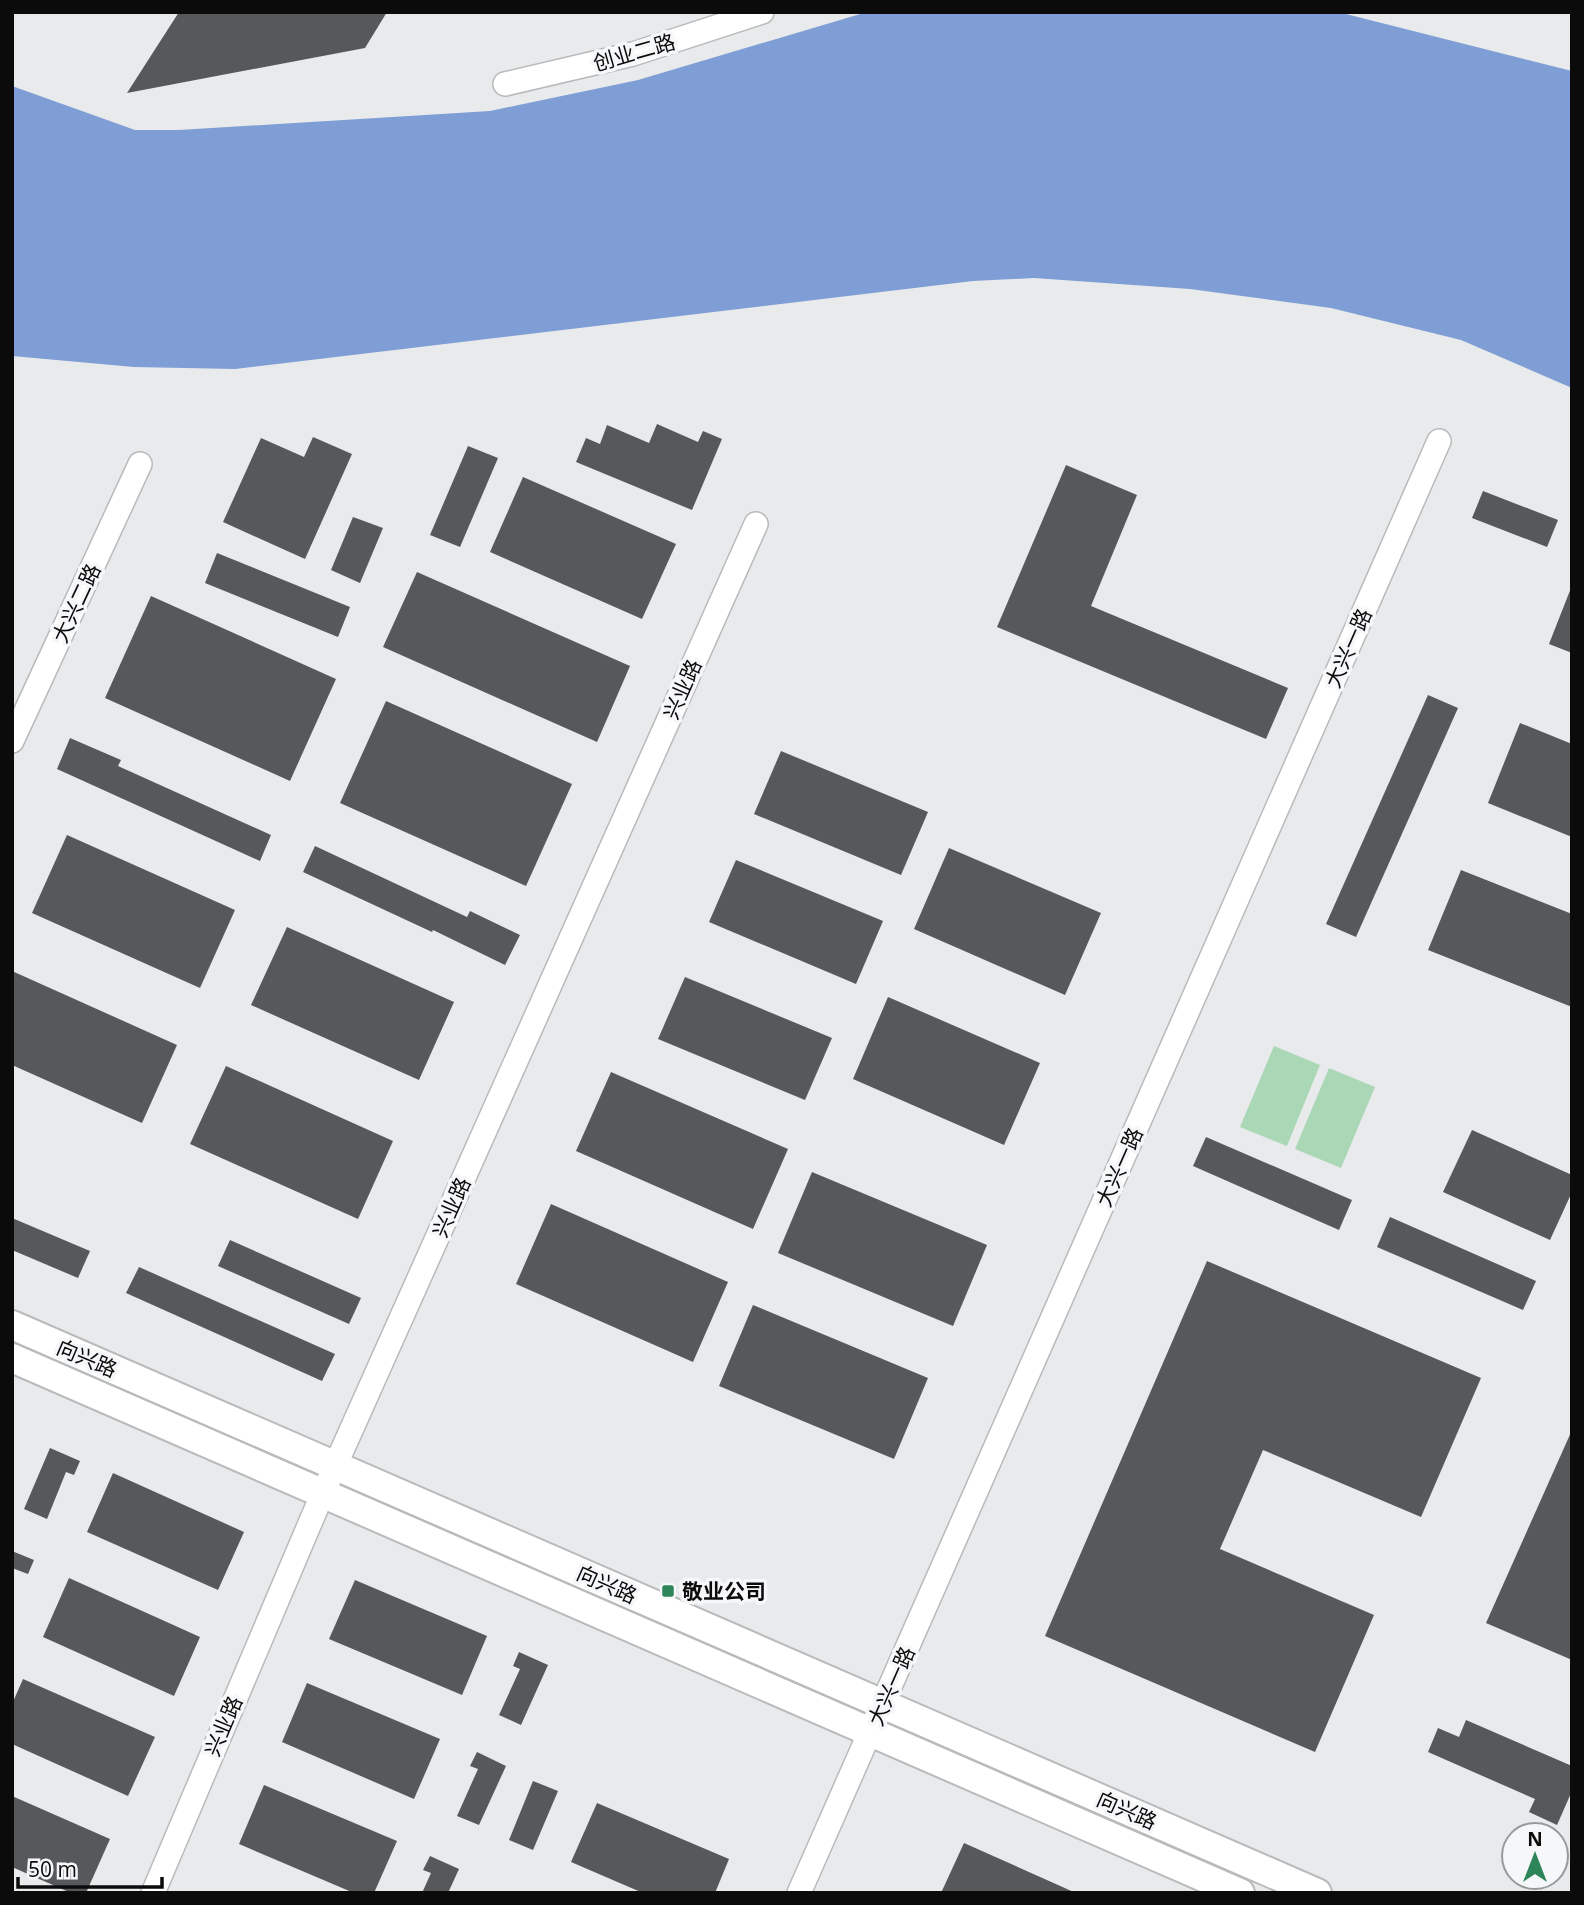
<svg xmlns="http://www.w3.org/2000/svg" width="1584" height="1905" font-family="'Open Sans','Noto Sans SC',sans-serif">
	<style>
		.green { fill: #aad8b7 }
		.water { fill: #7e9ed5 }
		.building { fill: #575859 }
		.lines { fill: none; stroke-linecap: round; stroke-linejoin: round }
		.minor-casing { stroke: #b8babb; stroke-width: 26 }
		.tertiary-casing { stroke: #b8babb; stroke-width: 32 }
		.minor { stroke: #fff; stroke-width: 23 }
		.tertiary { stroke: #fff; stroke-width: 28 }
		.poi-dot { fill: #2d8559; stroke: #f6f7f9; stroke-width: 2.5 }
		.labels { text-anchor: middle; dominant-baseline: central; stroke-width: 7; stroke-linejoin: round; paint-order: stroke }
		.street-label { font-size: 21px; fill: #0b0b0c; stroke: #f6f7f9 }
		.poi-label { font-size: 21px; font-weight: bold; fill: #0b0b0c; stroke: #f6f7f9; text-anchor: start }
	</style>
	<rect width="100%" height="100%" fill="#e9eaec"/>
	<g class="green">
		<polygon points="1274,1046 1320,1065 1287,1146 1240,1127"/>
		<polygon points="1329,1068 1375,1087 1341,1168 1295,1149"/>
	</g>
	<polygon class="water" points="867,12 1338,12 1572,71 1572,388 1461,340 1331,308 1190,289 1034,278 973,281 235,369 134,367 12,356 12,86 135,130 179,130 490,111 638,80"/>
	<g class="building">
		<polygon points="179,12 387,12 365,48 127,93"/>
		<polygon points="657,424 698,442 703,431 722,439 692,510 576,462 586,438 600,444 607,425 649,443"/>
		<polygon points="313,437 352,454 305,559 223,522 261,438 304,457"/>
		<polygon points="468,446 498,458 460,547 430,535"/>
		<polygon points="1066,465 1137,495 1091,606 1288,688 1266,739 997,627"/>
		<polygon points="523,477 676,544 642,619 490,552"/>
		<polygon points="1483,491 1558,520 1547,547 1472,518"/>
		<polygon points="353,517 383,528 360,583 331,570"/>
		<polygon points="217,553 350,607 338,637 205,583"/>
		<polygon points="417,572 630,666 597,742 383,647"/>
		<polygon points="1571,588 1572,588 1572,653 1549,644"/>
		<polygon points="151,596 336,679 290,781 105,698"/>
		<polygon points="1428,695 1458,708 1356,937 1326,924"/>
		<polygon points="386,701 572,784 526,886 340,803"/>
		<polygon points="1520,723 1572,744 1572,837 1488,803"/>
		<polygon points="70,738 121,760 118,766 271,835 260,861 57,769"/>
		<polygon points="781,751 928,812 901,875 754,814"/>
		<polygon points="67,835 235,910 200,988 32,913"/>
		<polygon points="315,846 467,917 470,911 520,935 505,965 433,930 432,932 303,872"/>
		<polygon points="949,848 1101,913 1065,995 914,929"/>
		<polygon points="736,860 883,921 856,984 709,922"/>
		<polygon points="1461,870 1572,914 1572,1007 1428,950"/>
		<polygon points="287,927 454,1002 419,1080 251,1005"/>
		<polygon points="12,971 177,1045 142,1123 12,1065"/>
		<polygon points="685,977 832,1038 805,1100 658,1039"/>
		<polygon points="888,997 1040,1063 1004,1145 853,1079"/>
		<polygon points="226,1066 393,1141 358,1219 190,1144"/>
		<polygon points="611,1072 788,1149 753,1229 576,1151"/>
		<polygon points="1472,1130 1572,1175 1572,1192 1550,1240 1443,1192"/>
		<polygon points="1206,1137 1352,1200 1339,1230 1193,1166"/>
		<polygon points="812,1172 987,1245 953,1326 778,1253"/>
		<polygon points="551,1204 728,1282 693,1362 516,1284"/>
		<polygon points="1390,1217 1536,1281 1523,1310 1377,1247"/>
		<polygon points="12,1218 90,1251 78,1278 12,1250"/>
		<polygon points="230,1240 361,1298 349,1324 218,1266"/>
		<polygon points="1207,1261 1481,1378 1421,1517 1263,1450 1220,1549 1374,1615 1315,1752 1045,1636"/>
		<polygon points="139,1267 335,1354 322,1381 126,1293"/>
		<polygon points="753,1305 928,1378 894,1459 719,1386"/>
		<polygon points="1572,1430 1572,1660 1486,1623"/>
		<polygon points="50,1448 80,1461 74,1475 66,1472 47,1519 24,1509"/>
		<polygon points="113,1473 244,1532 218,1590 87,1532"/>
		<polygon points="12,1551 34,1560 28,1574 12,1568"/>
		<polygon points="69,1578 200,1637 174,1696 43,1637"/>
		<polygon points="355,1580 487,1636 462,1695 329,1639"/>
		<polygon points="519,1652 548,1665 521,1725 499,1715 520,1669 513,1666"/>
		<polygon points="23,1679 155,1737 128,1796 12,1744 12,1704"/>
		<polygon points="307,1683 440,1739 414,1799 282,1742"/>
		<polygon points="1466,1720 1572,1766 1572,1791 1557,1825 1529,1812 1535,1799 1428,1752 1438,1728 1459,1737"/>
		<polygon points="477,1752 506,1766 479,1825 457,1816 478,1769 470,1766"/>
		<polygon points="533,1781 558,1791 533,1850 509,1840"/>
		<polygon points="264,1785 397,1841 374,1893 354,1893 239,1844"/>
		<polygon points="12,1796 110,1839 86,1893 71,1893 12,1867"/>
		<polygon points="597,1803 729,1859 715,1893 643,1893 571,1862"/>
		<polygon points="964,1843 1076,1893 941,1893"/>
		<polygon points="430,1856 459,1869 448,1893 422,1893 431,1873 423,1870"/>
	</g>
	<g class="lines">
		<g class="minor-casing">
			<g id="minor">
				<polyline points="505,84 633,54 762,12"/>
				<polyline points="12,741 140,464"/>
				<polyline points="153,1893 319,1502 756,524"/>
				<polyline points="799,1893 1439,441"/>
			</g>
		</g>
		<g class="tertiary-casing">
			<g id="tertiary">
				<polyline points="12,1325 1317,1893"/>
				<polyline points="12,1358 1240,1893"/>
			</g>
		</g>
		<use href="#minor" class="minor"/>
		<use href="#tertiary" class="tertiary"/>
	</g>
	<rect class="poi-dot" x="661" y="1584" width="14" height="14" rx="3.5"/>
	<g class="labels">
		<g class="street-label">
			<text transform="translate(634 52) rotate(-16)">创业二路</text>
			<text transform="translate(76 603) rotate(-65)">大兴二路</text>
			<text transform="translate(1348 648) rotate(-66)">大兴一路</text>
			<text transform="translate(682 689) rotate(-66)">兴业路</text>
			<text transform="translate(1119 1167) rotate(-66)">大兴一路</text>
			<text transform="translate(451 1207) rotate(-66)">兴业路</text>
			<text transform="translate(87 1358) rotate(23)">向兴路</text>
			<text transform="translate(607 1584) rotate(24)">向兴路</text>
			<text transform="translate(891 1686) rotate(-66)">大兴一路</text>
			<text transform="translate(223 1726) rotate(-67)">兴业路</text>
			<text transform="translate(1127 1810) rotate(24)">向兴路</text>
		</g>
		<g class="poi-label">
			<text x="682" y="1591">敬业公司</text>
		</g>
	</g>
	<rect width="1584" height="1905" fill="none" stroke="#0b0b0c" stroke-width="28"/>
	<g transform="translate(1535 1856)"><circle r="33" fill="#f6f7f9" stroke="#98999a" stroke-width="2"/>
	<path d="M0-5L12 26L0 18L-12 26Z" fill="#2d8559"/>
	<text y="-10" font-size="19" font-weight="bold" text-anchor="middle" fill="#0b0b0c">N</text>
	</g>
	<path d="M18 1877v10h144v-10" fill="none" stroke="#0b0b0c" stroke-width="3.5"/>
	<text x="28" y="1877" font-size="21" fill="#0b0b0c" stroke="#f6f7f9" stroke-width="5" paint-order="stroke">50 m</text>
</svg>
